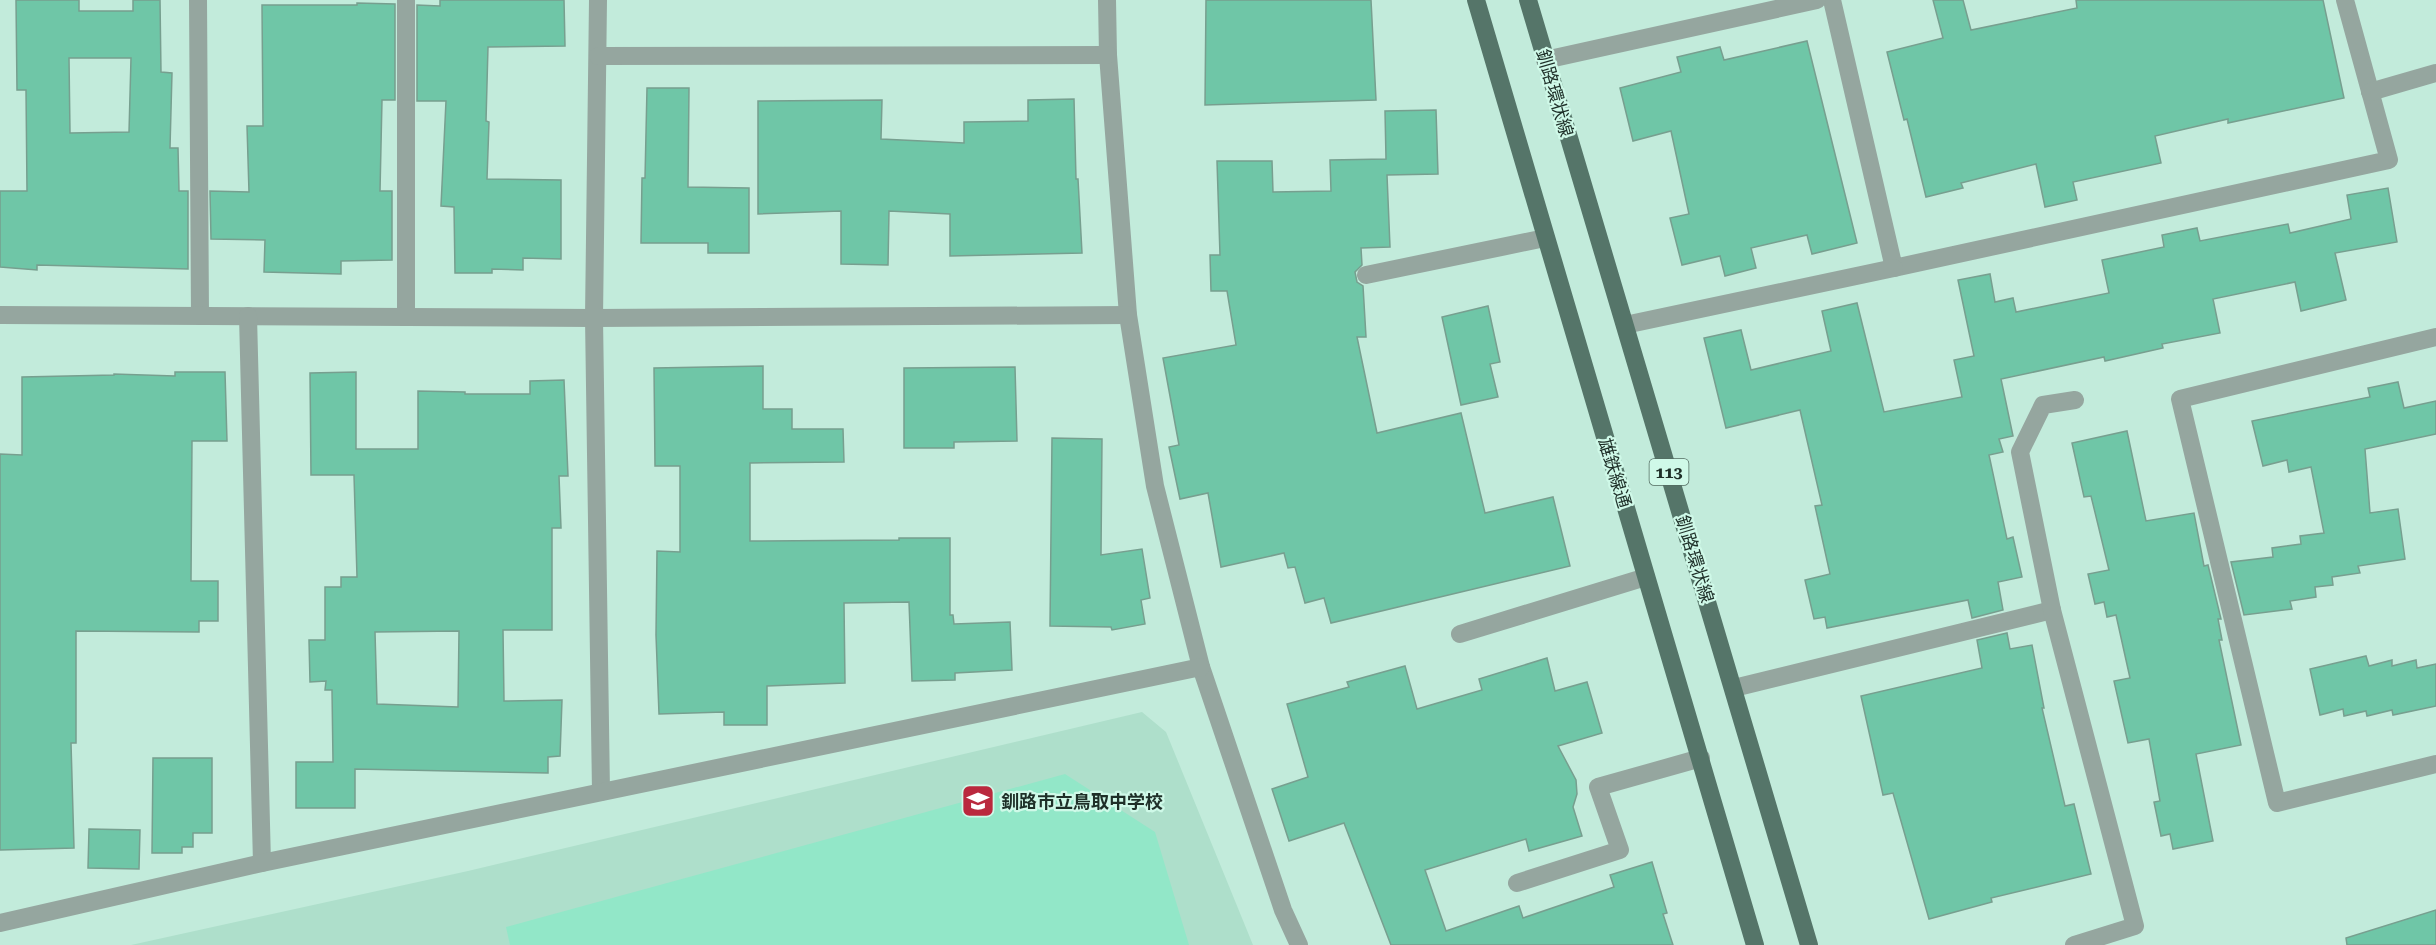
<svg xmlns="http://www.w3.org/2000/svg" width="2436" height="945" font-family="'Roboto Serif','Noto Sans JP',serif">
	<style>
		.built { fill: #aedfcb }
		.green { fill: #92e7c8 }
		.building { fill: #6fc6a7; stroke: #779f8f; stroke-width: 1.5; fill-rule: evenodd }
		.lines { fill: none; stroke-linecap: round; stroke-linejoin: round }
		.minor { stroke: #95a69f; stroke-width: 18 }
		.major { stroke: #557569; stroke-width: 18 }
		.labels { text-anchor: middle; dominant-baseline: central; stroke-width: 4.5; stroke-linejoin: round; paint-order: stroke }
		.shield { fill: #cff9e8; stroke: #536c62; stroke-width: 1.5 }
		.shield-label { font-size: 16px; font-weight: bold; fill: #1e2f28 }
		.street-label { font-size: 18px; fill: #1e2f28; stroke: #cff9e8 }
		.poi-label { font-size: 18px; font-weight: bold; fill: #1e2f28; stroke: #cff9e8; text-anchor: start }
	</style>
	<rect width="100%" height="100%" fill="#c2ebdb"/>
	<polygon class="built" points="1142,712 1166,732 1253,945 131,945 468,871"/>
	<polygon class="green" points="1065,774 1155,832 1189,945 510,945 506,927"/>
	<g class="building">
		<path d="M16 0H79V11H133V0H160L161 72 172 73 170 148H178L179 191H188V269L37 265V270L0 267V191H27L26 90H17ZM69 58H131L129 132 70 133Z"/>
		<polygon points="440,0 564,0 565,46 488,47 486,121 489,122 487,179 561,180 561,259 523,258 523,270 492,269 492,273 455,273 454,207 441,206 446,101 417,101 417,5 440,6"/>
		<polygon points="1206,0 1371,0 1376,100 1205,105"/>
		<polygon points="1933,0 1963,0 1971,30 2077,8 2076,0 2323,0 2344,98 2228,123 2228,119 2155,136 2161,163 2073,182 2077,200 2045,207 2036,164 1961,183 1963,188 1926,197 1907,119 1904,120 1887,52 1943,38"/>
		<polygon points="357,3 395,4 395,100 382,100 380,191 392,191 392,260 341,261 341,274 264,272 265,240 211,239 210,191 249,192 247,126 263,126 262,5 357,5"/>
		<polygon points="1807,41 1857,243 1812,254 1807,235 1751,248 1756,268 1725,276 1720,256 1682,265 1670,218 1689,214 1671,131 1633,141 1620,88 1681,72 1677,57 1720,47 1724,60"/>
		<polygon points="647,88 689,88 688,187 749,188 749,253 708,253 708,243 641,243 642,178 645,178"/>
		<polygon points="1074,99 1076,179 1078,179 1082,253 950,256 950,214 889,211 888,265 841,264 841,211 758,214 758,101 882,100 881,139 964,143 964,122 1028,121 1028,100"/>
		<polygon points="1436,110 1438,174 1387,175 1390,247 1361,248 1362,265 1355,272 1357,282 1363,286 1366,337 1357,337 1377,433 1461,413 1485,513 1553,497 1570,566 1331,623 1324,598 1305,603 1295,567 1288,568 1284,553 1221,567 1208,493 1180,499 1169,447 1179,445 1163,358 1236,345 1227,291 1211,291 1210,255 1220,255 1217,161 1272,161 1273,192 1331,191 1330,160 1386,159 1385,111"/>
		<polygon points="2388,188 2397,242 2335,253 2346,300 2301,311 2295,282 2213,299 2220,333 2162,344 2163,348 2105,361 2104,357 2001,379 2013,436 1999,439 2003,452 1989,455 2007,539 2013,537 2022,577 1998,582 2003,610 1972,618 1968,600 1827,628 1825,617 1814,619 1805,580 1830,574 1815,506 1822,505 1800,410 1726,428 1704,338 1741,330 1751,370 1831,351 1822,311 1857,303 1884,412 1962,397 1954,360 1974,356 1958,280 1990,274 1995,302 2013,298 2016,312 2109,293 2102,260 2164,247 2162,235 2197,228 2200,241 2288,224 2290,233 2351,219 2347,195"/>
		<polygon points="1488,306 1500,362 1490,364 1498,397 1461,405 1442,317"/>
		<polygon points="763,366 763,409 792,409 792,429 843,429 844,462 750,463 750,541 899,540 899,538 950,538 950,615 953,615 954,624 1010,622 1012,670 955,673 955,680 912,681 909,602 844,603 845,683 767,686 767,725 724,725 724,712 659,714 656,635 657,551 680,552 680,466 655,466 654,368"/>
		<polygon points="1015,367 1017,441 954,442 954,448 904,448 904,368"/>
		<polygon points="175,372 225,372 227,441 192,441 191,581 218,581 218,621 199,621 199,632 76,631 76,743 71,743 74,848 0,850 0,454 22,455 22,377 114,375 114,374 175,376"/>
		<path d="M356 372V449H418V391L465 392V394H530V381L564 380 568 476H559L561 528H552V630H503L504 701 562 700 560 756 548 757V773L355 769V808H296V762H333L332 690H325L326 681 310 682 309 640H325V587H341V577H357L354 475H311L310 373ZM459 631 458 707 377 704 375 632Z"/>
		<polygon points="2398,382 2404,408 2436,401 2436,434 2365,449 2370,513 2398,509 2405,559 2358,566 2360,573 2332,577 2333,585 2315,587 2316,597 2290,601 2292,609 2244,615 2231,562 2273,557 2272,548 2301,544 2300,536 2324,533 2311,467 2289,472 2287,460 2263,466 2252,421 2370,397 2368,388"/>
		<polygon points="2127,431 2146,521 2194,513 2204,566 2208,565 2221,619 2218,619 2222,640 2219,640 2241,745 2196,754 2213,841 2173,849 2170,834 2161,836 2154,802 2160,801 2149,739 2128,743 2114,681 2130,678 2116,615 2107,617 2104,602 2095,604 2088,574 2109,570 2091,496 2084,497 2072,443"/>
		<polygon points="1052,438 1102,439 1101,555 1142,549 1150,598 1141,600 1145,624 1112,630 1111,627 1050,626"/>
		<polygon points="2007,633 2010,649 2032,645 2044,708 2042,708 2065,806 2074,804 2091,874 1991,898 1992,902 1929,919 1893,793 1883,795 1861,696 1982,668 1977,640"/>
		<polygon points="2366,656 2369,666 2392,660 2392,666 2416,660 2417,668 2436,664 2436,706 2393,715 2392,710 2367,716 2366,711 2344,716 2343,709 2320,715 2310,669"/>
		<polygon points="1547,658 1555,691 1587,682 1602,733 1558,746 1576,780 1577,794 1573,807 1582,836 1529,851 1526,839 1425,870 1446,931 1519,906 1523,918 1614,887 1610,875 1652,862 1667,913 1663,914 1673,945 1391,945 1344,823 1289,841 1272,789 1308,777 1287,704 1349,687 1347,682 1405,666 1417,709 1482,690 1479,679"/>
		<polygon points="153,758 212,758 212,833 193,833 193,847 182,847 182,853 152,853"/>
		<polygon points="89,829 140,830 139,869 88,868"/>
		<polygon points="2436,910 2436,945 2347,945 2346,938"/>
	</g>
	<g class="lines">
		<g class="minor">
			<polyline points="198,0 200,316"/>
			<polyline points="406,0 406,317"/>
			<polyline points="598,0 594,318 601,792"/>
			<polyline points="1107,0 1108,55 1128,315 1155,486 1201,667 1283,910 1299,945"/>
			<polyline points="1832,0 1894,268 2389,160 2345,0"/>
			<polyline points="598,56 1108,55"/>
			<polyline points="1545,60 1817,0"/>
			<polyline points="2370,92 2436,73"/>
			<polyline points="1366,275 1545,238"/>
			<polyline points="0,315 594,318 1128,315"/>
			<polyline points="248,316 262,863"/>
			<polyline points="1625,325 1894,268"/>
			<polyline points="2436,337 2180,399 2277,803 2436,764"/>
			<polyline points="1460,634 1646,577"/>
			<polyline points="1734,688 2052,610"/>
			<polyline points="1517,883 1620,850 1598,787 1701,758"/>
			<polyline points="0,923 262,863 1201,667"/>
			<polyline points="2074,945 2135,926 2052,610 2020,452 2043,405 2075,400"/>
		</g>
		<g class="major">
			<path d="M1476 0C1567 316 1664 629 1755 945"/>
			<polyline points="1528,0 1809,945"/>
		</g>
	</g>
	<defs>
		<g id="school-square" transform="scale(1.725)"><rect x="-9" y="-9" width="18" height="18" rx="4" fill="#ba293e" stroke="#cff9e8"/><path d="M0-5L7-2L0 1L-7-2ZM-4 1L0 2.5L4 1V4Q0 6-4 4Z" fill="#fff"/></g>
	</defs>
	<g fill-rule="evenodd">
		<use href="#school-square" x="978" y="801"/>
	</g>
	<g class="labels">
		<rect class="shield" x="1649.5" y="459" width="39" height="26" rx="4.5"/>
		<g class="shield-label">
			<text x="1669" y="472">113</text>
		</g>
		<g class="street-label">
			<text transform="translate(1555 93) rotate(74)">釧路環状線</text>
			<text transform="translate(1615 473) rotate(73)">雄鉄線通</text>
			<text transform="translate(1695 559) rotate(73)">釧路環状線</text>
		</g>
		<g class="poi-label">
			<text x="1001" y="801">釧路市立鳥取中学校</text>
		</g>
	</g>
</svg>
